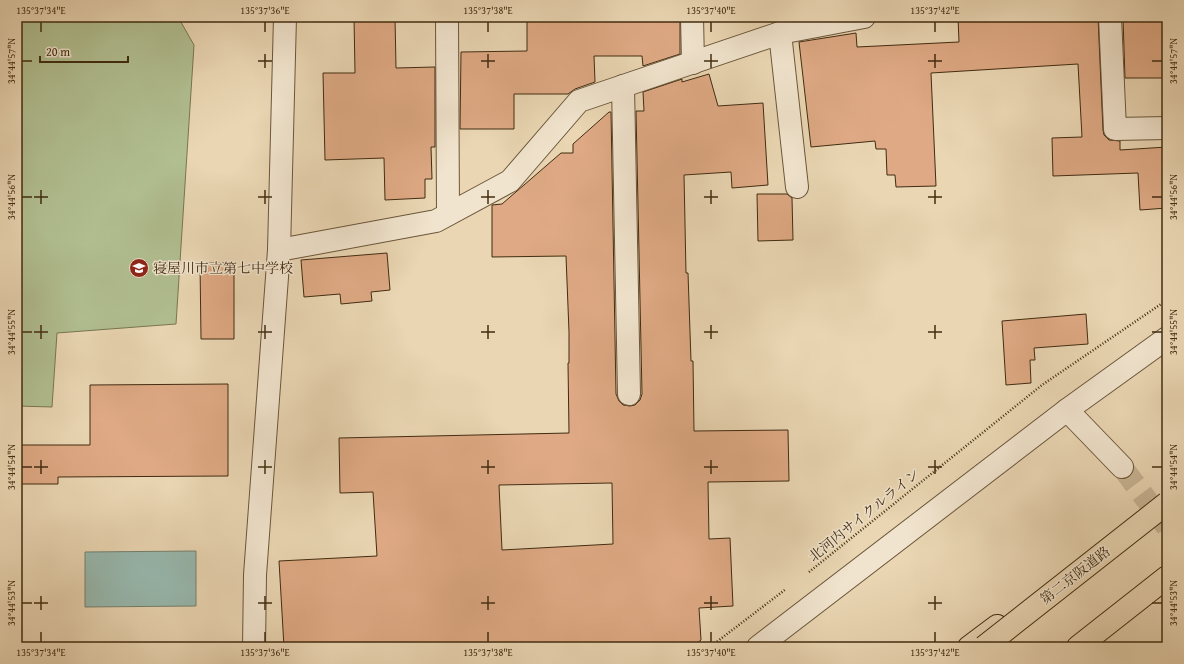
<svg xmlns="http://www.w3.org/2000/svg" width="1184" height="664" font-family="'Gentium Book Plus','Noto Serif JP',serif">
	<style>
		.green { fill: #b1bf91; stroke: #797651 }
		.water { fill: #98b9af; stroke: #758170 }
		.building { fill: #dea984; stroke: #412c11; fill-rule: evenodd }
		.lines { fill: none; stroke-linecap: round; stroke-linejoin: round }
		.minor-tunnel { stroke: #c8b493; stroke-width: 22; stroke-dasharray: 22 11; stroke-linecap: butt }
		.minor-casing { stroke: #6b563a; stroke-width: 24 }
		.highway-casing { stroke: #412c11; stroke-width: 24 }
		.path { stroke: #412c11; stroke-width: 2.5; stroke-dasharray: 1 2; stroke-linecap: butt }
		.minor { stroke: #f1e4ce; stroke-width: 22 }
		.highway { stroke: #ead6b3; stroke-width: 22 }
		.highway-bridge-casing { stroke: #412c11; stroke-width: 24; stroke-linecap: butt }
		.highway-bridge { stroke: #ead6b3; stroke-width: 22 }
		.ticks { fill: none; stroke: #412c11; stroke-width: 1.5 }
		.labels { text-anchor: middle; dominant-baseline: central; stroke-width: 3; stroke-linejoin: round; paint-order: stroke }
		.poi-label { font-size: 14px; fill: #412c11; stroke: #f1e4ce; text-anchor: start }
		.street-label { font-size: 14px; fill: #412c11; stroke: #f1e4ce }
		.neatline { fill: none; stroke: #412c11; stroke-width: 1.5 }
		.ticks-label { font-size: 10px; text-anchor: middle; fill: #412c11 }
	</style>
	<rect width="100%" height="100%" fill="#ead6b3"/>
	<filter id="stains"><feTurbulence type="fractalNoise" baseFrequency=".005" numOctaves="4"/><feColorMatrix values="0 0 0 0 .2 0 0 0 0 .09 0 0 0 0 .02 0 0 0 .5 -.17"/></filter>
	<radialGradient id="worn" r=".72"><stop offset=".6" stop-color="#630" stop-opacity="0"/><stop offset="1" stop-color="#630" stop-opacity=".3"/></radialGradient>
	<polygon class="green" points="17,17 178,17 194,45 176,324 57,333 52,407 17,406"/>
	<polygon class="water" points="196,551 196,606 85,607 85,552"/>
	<g class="building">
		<polygon points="354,17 395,17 396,68 435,67 435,147 431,147 432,179 425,179 425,198 385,200 384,158 325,160 323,73 355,73"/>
		<polygon points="527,17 680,18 680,54 643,66 642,56 594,56 595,82 575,89 568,94 514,94 514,129 460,129 461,52 527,51"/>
		<polygon points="958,17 1098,17 1103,130 1104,135 1109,140 1120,141 1120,150 1167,147 1167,208 1140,210 1138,173 1053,176 1052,138 1082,137 1078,64 931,73 936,186 896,187 895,175 887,175 886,149 876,149 875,141 811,147 799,42 856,33 857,47 959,42"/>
		<polygon points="1123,18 1167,18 1167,78 1125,78"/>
		<path d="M709 74 718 106 763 103 768 185 732 188 731 172 684 175 686 273H688L691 361H693L694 431 788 430 789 481 708 482 709 539 730 538 733 606 699 608 701 640 692 647H284L279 561 377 556 373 492 340 493 339 438 569 433 568 363H569V332L566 256 492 257V205L502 204 561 153H573V144L609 112H611L616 394 619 401 623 405 630 406 635 405 640 400 642 394 636 111H644L643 92 682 79V82ZM612 483 613 544 502 550 499 485Z"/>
		<polygon points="757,194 787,194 792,198 793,240 758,241"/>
		<polygon points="387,253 390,290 371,292 372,301 341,304 340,294 304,297 301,260"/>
		<polygon points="200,263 234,263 234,339 201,339"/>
		<polygon points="1086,314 1088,344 1034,348 1035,360 1030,360 1031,383 1006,385 1002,321"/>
		<polygon points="228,384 228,476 58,477 58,484 17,484 17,445 90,445 90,385"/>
	</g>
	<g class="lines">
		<polyline class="minor-tunnel" points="1122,467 1167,527"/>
		<g class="minor-casing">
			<g id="minor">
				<polyline points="447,17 448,214"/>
				<polyline points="692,17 693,63"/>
				<polyline points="1110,17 1115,129 1167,128"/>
				<polyline points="780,33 797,187"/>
				<polyline points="623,86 629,394"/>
				<polyline points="279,250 436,221 510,181 579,101 780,33 864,17"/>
				<polyline points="1067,410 1122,467"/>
				<polyline points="254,647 255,575 279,250 285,17"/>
				<polyline points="758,647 1067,410 1167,338"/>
			</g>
		</g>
		<g class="highway-casing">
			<g id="highway">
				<polyline points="969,647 997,626"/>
				<polyline points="1078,647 1167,577"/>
			</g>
		</g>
		<g class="path">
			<polyline points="809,572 1042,385 1167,300"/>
			<polyline points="710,647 786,589"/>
		</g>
		<use href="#minor" class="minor"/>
		<use href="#highway" class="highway"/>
		<g class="highway-bridge-casing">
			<polyline id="highway-bridge" points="984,647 1167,503"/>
		</g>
		<use href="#highway-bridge" class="highway-bridge"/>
	</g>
	<path class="ticks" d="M41 22V32M265 22V32M488 22V32M711 22V32M935 22V32M265 54V68M488 54V68M711 54V68M935 54V68M22 61H32M258 61H272M481 61H495M704 61H718M928 61H942M1152 61H1162M41 190V204M265 190V204M488 190V204M711 190V204M935 190V204M22 197H32M34 197H48M258 197H272M481 197H495M704 197H718M928 197H942M1152 197H1162M41 325V339M265 325V339M488 325V339M711 325V339M935 325V339M22 332H32M34 332H48M258 332H272M481 332H495M704 332H718M928 332H942M1152 332H1162M41 460V474M265 460V474M488 460V474M711 460V474M935 460V474M22 467H32M34 467H48M258 467H272M481 467H495M704 467H718M928 467H942M1152 467H1162M41 596V610M265 596V610M488 596V610M711 596V610M935 596V610M22 603H32M34 603H48M258 603H272M481 603H495M704 603H718M928 603H942M1152 603H1162M41 632V642M265 632V642M488 632V642M711 632V642M935 632V642"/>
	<defs>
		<g id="school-disc" transform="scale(1)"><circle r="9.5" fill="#8f2418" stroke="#f1e4ce"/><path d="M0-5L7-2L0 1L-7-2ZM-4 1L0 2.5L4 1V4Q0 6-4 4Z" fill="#fff"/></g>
	</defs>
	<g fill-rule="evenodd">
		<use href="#school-disc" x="139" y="268"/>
	</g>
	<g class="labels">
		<g class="poi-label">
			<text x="153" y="268">寝屋川市立第七中学校</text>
		</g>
		<g class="street-label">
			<text transform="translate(864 515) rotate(-39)">北河内サイクルライン</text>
			<text transform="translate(1075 575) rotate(-38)">第二京阪道路</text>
		</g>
	</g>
	<rect width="1184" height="664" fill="none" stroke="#ead6b3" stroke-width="44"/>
	<path d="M40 56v6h88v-6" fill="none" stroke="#412c11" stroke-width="2"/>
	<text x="46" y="56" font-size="12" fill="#412c11" stroke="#f1e4ce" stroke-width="3" paint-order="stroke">20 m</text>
	<rect x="22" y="22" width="1140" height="620" class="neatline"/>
	<g class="ticks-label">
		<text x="41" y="14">135°37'34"E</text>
		<text x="265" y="14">135°37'36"E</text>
		<text x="488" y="14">135°37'38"E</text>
		<text x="711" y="14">135°37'40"E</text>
		<text x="935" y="14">135°37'42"E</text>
		<text transform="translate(11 61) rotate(-90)" y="4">34°44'57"N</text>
		<text transform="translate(1173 61) rotate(-90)" y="4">34°44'57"N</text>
		<text transform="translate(11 197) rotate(-90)" y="4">34°44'56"N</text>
		<text transform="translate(1173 197) rotate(-90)" y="4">34°44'56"N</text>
		<text transform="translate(11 332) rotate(-90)" y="4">34°44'55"N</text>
		<text transform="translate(1173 332) rotate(-90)" y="4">34°44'55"N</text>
		<text transform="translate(11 467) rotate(-90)" y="4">34°44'54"N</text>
		<text transform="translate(1173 467) rotate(-90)" y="4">34°44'54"N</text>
		<text transform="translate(11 603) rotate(-90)" y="4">34°44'53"N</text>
		<text transform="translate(1173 603) rotate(-90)" y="4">34°44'53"N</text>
		<text x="41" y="656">135°37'34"E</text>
		<text x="265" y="656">135°37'36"E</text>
		<text x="488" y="656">135°37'38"E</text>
		<text x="711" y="656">135°37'40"E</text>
		<text x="935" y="656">135°37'42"E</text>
	</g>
	<rect width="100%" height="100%" filter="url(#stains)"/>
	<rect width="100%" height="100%" fill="url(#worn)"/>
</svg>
